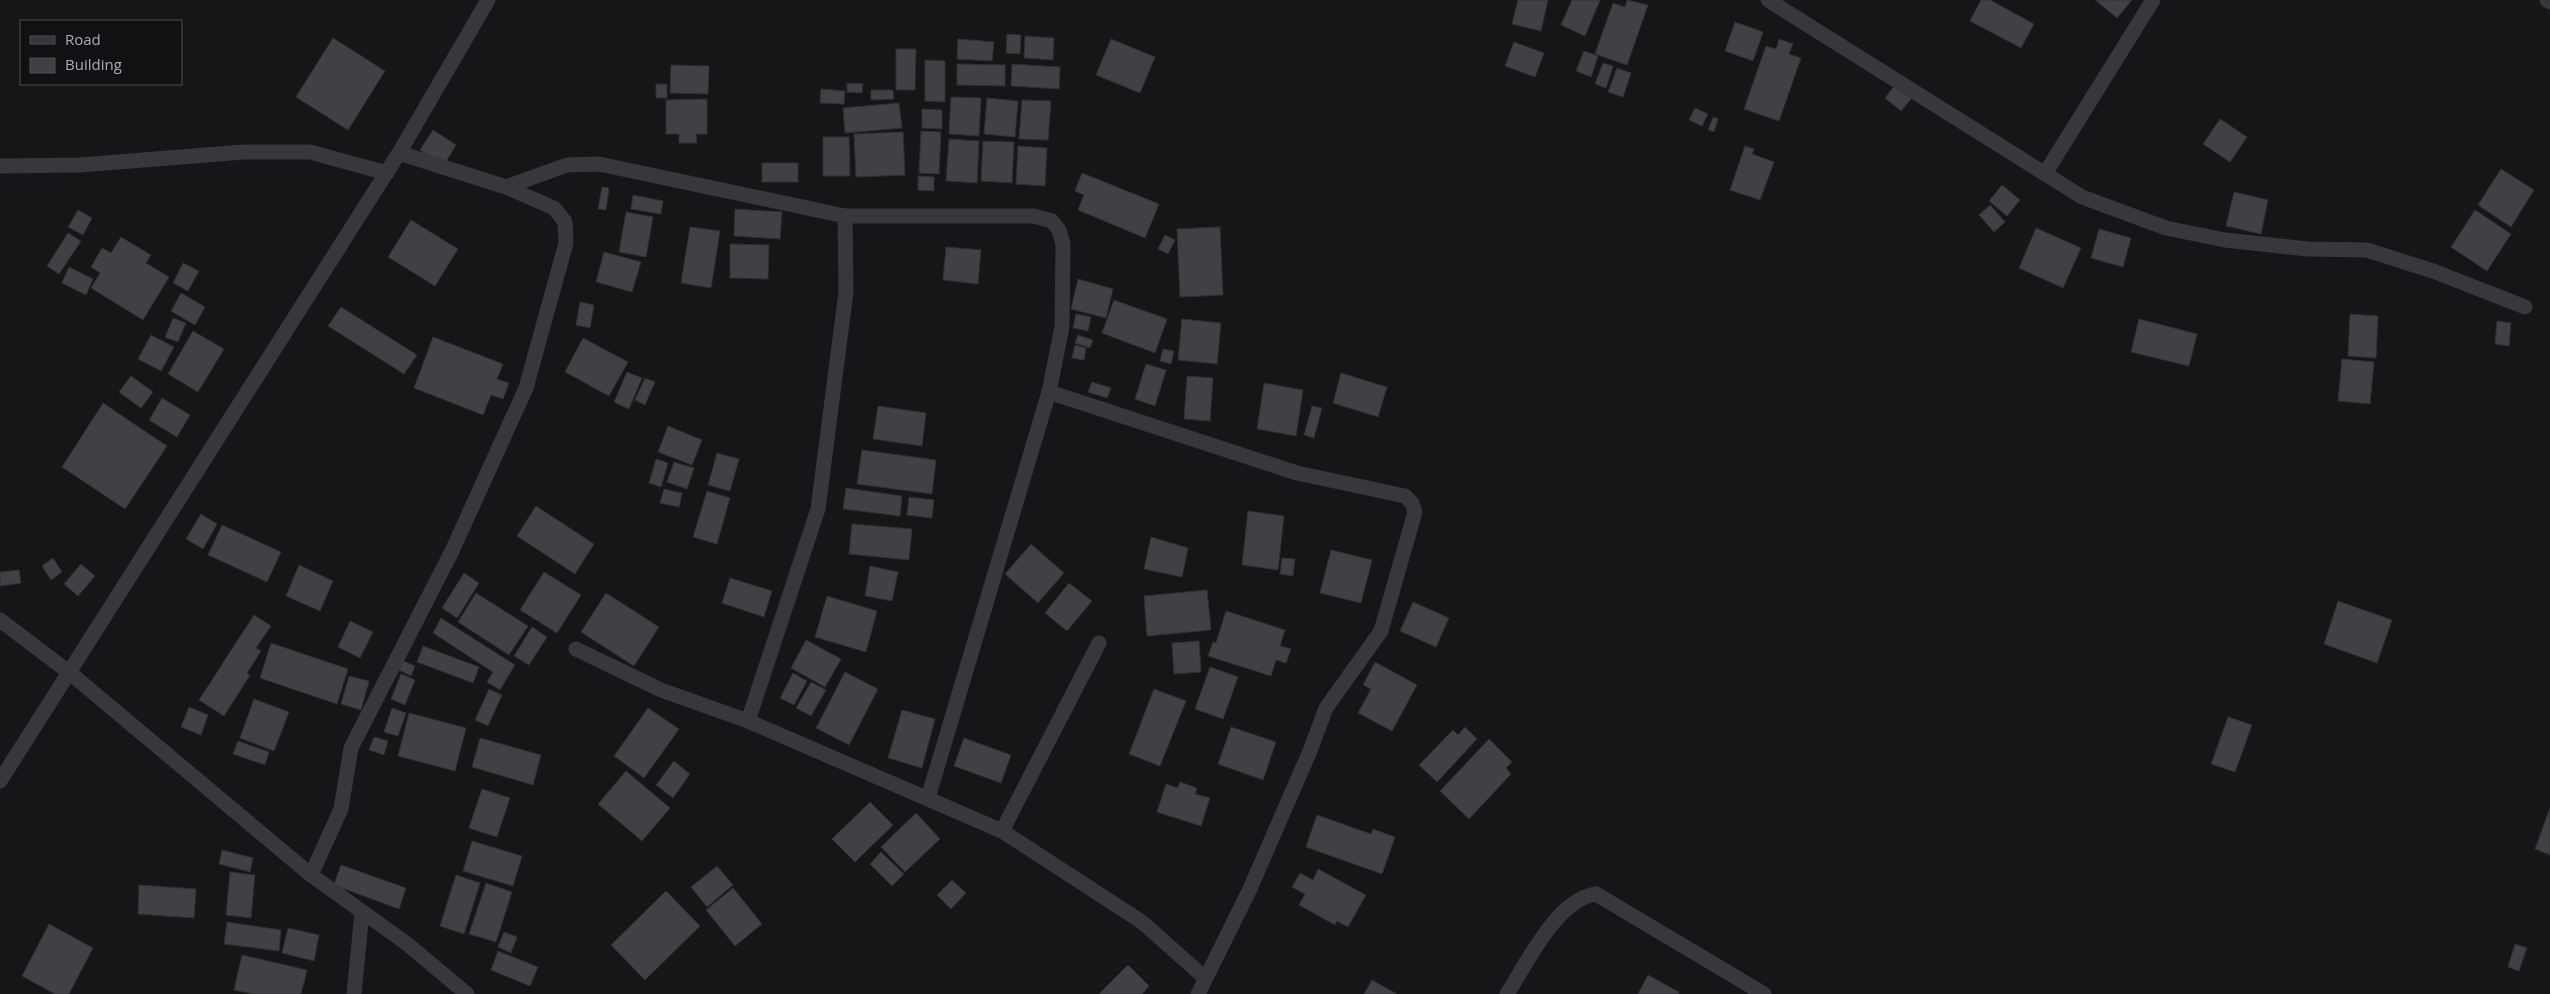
<svg xmlns="http://www.w3.org/2000/svg" width="2550" height="994" font-family="'Open Sans',sans-serif">
	<style>
		.building { fill: #404145; stroke: #303034 }
		.lines { fill: none; stroke-linecap: round; stroke-linejoin: round }
		.street { stroke: #37383d; stroke-width: 15 }
	</style>
	<rect width="100%" height="100%" fill="#161618"/>
	<g class="building">
		<polygon points="1518,0 1548,0 1541,31 1512,24"/>
		<polygon points="1572,0 1600,0 1585,36 1561,25"/>
		<polygon points="1627,0 1648,5 1627,65 1595,54 1613,3 1625,7"/>
		<polygon points="1981,0 1990,0 2034,24 2021,48 1970,21"/>
		<polygon points="2095,0 2132,0 2117,18"/>
		<polygon points="1735,22 1763,32 1753,61 1725,51"/>
		<polygon points="1007,34 1021,35 1020,54 1006,53"/>
		<polygon points="1025,36 1054,38 1053,60 1024,58"/>
		<polygon points="333,38 385,71 348,130 296,97"/>
		<polygon points="958,39 994,42 992,61 957,59"/>
		<polygon points="1111,39 1155,57 1140,93 1096,75"/>
		<polygon points="1779,39 1793,44 1789,54 1801,58 1779,121 1744,109 1766,46 1776,49"/>
		<polygon points="1514,42 1544,53 1535,77 1505,66"/>
		<polygon points="896,49 916,49 915,90 896,90"/>
		<polygon points="1584,51 1598,56 1591,77 1576,71"/>
		<polygon points="925,60 945,61 945,102 925,101"/>
		<polygon points="1603,63 1613,66 1606,88 1595,84"/>
		<polygon points="957,64 1005,65 1005,86 957,85"/>
		<polygon points="1012,64 1060,67 1059,89 1011,86"/>
		<polygon points="671,65 709,66 708,94 670,93"/>
		<polygon points="1617,68 1631,73 1623,97 1608,92"/>
		<polygon points="847,83 863,84 862,93 847,92"/>
		<rect x="656" y="84" width="11" height="14"/>
		<polygon points="1895,85 1912,98 1901,111 1885,98"/>
		<polygon points="821,89 845,91 844,104 820,103"/>
		<polygon points="871,90 893,90 894,99 871,100"/>
		<polygon points="951,97 981,98 979,136 949,134"/>
		<polygon points="987,98 1018,101 1015,137 984,134"/>
		<polygon points="707,99 707,134 696,134 697,143 679,143 679,134 666,134 666,100"/>
		<polygon points="1022,100 1051,101 1048,140 1019,139"/>
		<polygon points="899,103 902,128 845,133 843,108"/>
		<polygon points="1695,108 1708,114 1702,126 1689,120"/>
		<polygon points="922,109 942,110 942,129 922,128"/>
		<polygon points="1713,117 1718,119 1714,132 1708,130"/>
		<polygon points="2220,119 2247,137 2230,162 2203,144"/>
		<polygon points="433,130 456,145 444,165 420,150"/>
		<polygon points="921,131 941,132 939,174 919,173"/>
		<polygon points="903,132 905,175 856,177 854,134"/>
		<polygon points="823,137 849,137 850,176 823,176"/>
		<polygon points="949,139 979,141 977,183 946,181"/>
		<polygon points="983,141 1014,142 1012,183 981,181"/>
		<polygon points="1018,146 1047,148 1045,186 1016,184"/>
		<polygon points="1745,146 1754,149 1752,154 1774,162 1760,200 1730,190"/>
		<rect x="762" y="163" width="36" height="19"/>
		<polygon points="2501,169 2534,190 2511,227 2478,205"/>
		<polygon points="1082,173 1159,204 1145,238 1078,210 1084,195 1075,191"/>
		<polygon points="918,176 934,177 934,191 918,190"/>
		<polygon points="2002,185 2020,200 2007,216 1989,201"/>
		<polygon points="602,187 609,188 606,210 598,209"/>
		<polygon points="2234,192 2268,200 2261,234 2226,226"/>
		<polygon points="633,195 663,201 661,214 631,209"/>
		<polygon points="1990,205 2005,222 1994,232 1979,215"/>
		<polygon points="735,209 782,212 780,239 734,236"/>
		<polygon points="78,210 92,218 83,235 68,227"/>
		<polygon points="2475,210 2511,234 2487,271 2451,247"/>
		<polygon points="626,212 653,217 646,257 619,252"/>
		<polygon points="411,220 458,249 435,286 388,257"/>
		<polygon points="690,227 720,231 711,288 681,283"/>
		<polygon points="1220,227 1223,295 1180,297 1177,229"/>
		<polygon points="2036,228 2081,248 2063,288 2019,268"/>
		<polygon points="2099,229 2131,238 2123,267 2091,258"/>
		<polygon points="68,233 81,241 59,274 47,266"/>
		<polygon points="1165,235 1175,240 1168,254 1158,249"/>
		<polygon points="121,237 151,255 146,263 169,277 143,320 91,288 100,273 91,267 102,248 111,253"/>
		<polygon points="730,244 769,245 768,279 730,278"/>
		<polygon points="946,247 981,250 978,284 943,280"/>
		<polygon points="604,252 641,262 632,292 596,282"/>
		<polygon points="183,263 199,271 188,291 173,283"/>
		<polygon points="69,267 93,279 86,295 62,283"/>
		<polygon points="1078,279 1113,289 1106,318 1071,309"/>
		<polygon points="181,293 205,307 195,325 171,311"/>
		<polygon points="1114,300 1167,319 1155,353 1102,333"/>
		<polygon points="580,302 594,305 590,328 576,325"/>
		<polygon points="341,307 417,355 404,374 328,326"/>
		<polygon points="1076,314 1091,317 1088,331 1073,328"/>
		<polygon points="2350,314 2378,316 2376,358 2348,356"/>
		<polygon points="173,318 186,323 178,342 165,337"/>
		<polygon points="1182,319 1221,323 1217,364 1178,360"/>
		<polygon points="2139,319 2197,334 2189,366 2131,352"/>
		<polygon points="2497,321 2511,323 2509,346 2495,344"/>
		<polygon points="193,331 224,349 198,392 168,374"/>
		<polygon points="151,335 174,347 161,371 138,359"/>
		<polygon points="1078,335 1093,340 1090,348 1075,343"/>
		<polygon points="433,337 503,364 497,379 509,383 503,399 491,395 483,415 414,388"/>
		<polygon points="583,338 628,362 609,396 565,372"/>
		<polygon points="1075,345 1086,348 1084,360 1072,358"/>
		<polygon points="1163,349 1174,351 1171,364 1160,361"/>
		<polygon points="2342,359 2374,362 2370,404 2338,401"/>
		<polygon points="1146,364 1166,370 1155,406 1135,399"/>
		<polygon points="627,372 642,378 629,409 614,402"/>
		<polygon points="1341,373 1387,387 1378,417 1333,403"/>
		<polygon points="131,376 153,392 141,408 119,392"/>
		<polygon points="1187,376 1213,378 1210,421 1184,419"/>
		<polygon points="645,378 655,382 645,405 635,400"/>
		<polygon points="1092,382 1111,388 1107,398 1088,392"/>
		<polygon points="1264,383 1303,390 1296,436 1257,429"/>
		<polygon points="162,398 190,415 177,437 149,420"/>
		<polygon points="103,403 167,446 125,509 62,467"/>
		<polygon points="878,406 926,413 922,446 873,439"/>
		<polygon points="1312,406 1322,408 1314,438 1304,435"/>
		<polygon points="668,426 702,440 692,465 658,452"/>
		<polygon points="862,450 936,460 932,494 857,484"/>
		<polygon points="717,453 739,459 730,491 708,485"/>
		<polygon points="656,459 668,463 661,487 649,483"/>
		<polygon points="674,462 694,468 687,489 667,482"/>
		<polygon points="846,488 902,496 900,516 843,509"/>
		<polygon points="664,489 682,493 679,507 660,503"/>
		<polygon points="707,491 730,498 717,544 693,537"/>
		<polygon points="909,497 934,500 932,518 907,515"/>
		<polygon points="536,506 594,544 575,574 517,536"/>
		<polygon points="1248,511 1284,516 1278,570 1242,565"/>
		<polygon points="201,514 217,524 203,549 186,539"/>
		<polygon points="852,524 912,529 909,560 849,554"/>
		<polygon points="222,525 281,552 267,582 208,555"/>
		<polygon points="1151,537 1188,548 1182,577 1144,569"/>
		<polygon points="1031,544 1064,573 1038,603 1005,574"/>
		<polygon points="1331,550 1372,560 1361,603 1320,593"/>
		<polygon points="53,558 62,572 51,580 42,566"/>
		<polygon points="1282,558 1295,559 1293,576 1280,574"/>
		<polygon points="81,564 95,576 78,596 64,584"/>
		<polygon points="299,565 333,581 320,611 286,596"/>
		<polygon points="870,566 898,572 892,601 865,596"/>
		<polygon points="19,570 21,583 0,586 0,572"/>
		<polygon points="544,572 581,595 557,633 520,610"/>
		<polygon points="464,573 479,583 457,618 442,608"/>
		<polygon points="730,578 772,591 764,617 722,603"/>
		<polygon points="1069,583 1092,601 1067,631 1045,613"/>
		<polygon points="1207,590 1211,630 1147,636 1144,596"/>
		<polygon points="476,593 528,626 509,655 458,622"/>
		<polygon points="606,593 659,627 634,666 581,632"/>
		<polygon points="827,596 877,611 866,652 815,637"/>
		<polygon points="2338,601 2392,620 2377,663 2324,644"/>
		<polygon points="1413,602 1449,618 1436,647 1400,631"/>
		<polygon points="1226,611 1285,630 1280,646 1291,649 1286,663 1276,660 1271,676 1208,656 1213,642 1216,643"/>
		<polygon points="254,615 271,626 256,648 261,651 247,673 250,675 224,716 199,700"/>
		<polygon points="441,618 515,665 500,690 487,682 493,672 433,633"/>
		<polygon points="350,621 373,632 360,658 338,647"/>
		<polygon points="532,627 547,637 529,665 514,656"/>
		<polygon points="806,640 841,659 825,687 791,668"/>
		<polygon points="1199,641 1201,672 1174,674 1172,643"/>
		<polygon points="271,643 348,669 337,704 260,678"/>
		<polygon points="423,646 479,667 473,683 417,662"/>
		<polygon points="401,660 415,666 411,676 397,669"/>
		<polygon points="1375,662 1417,685 1392,731 1358,713 1371,689 1363,685"/>
		<polygon points="1210,667 1238,677 1223,719 1195,709"/>
		<polygon points="845,672 878,689 849,745 816,728"/>
		<polygon points="793,673 807,681 794,705 780,698"/>
		<polygon points="401,674 415,680 405,705 391,699"/>
		<polygon points="349,676 369,681 361,710 341,704"/>
		<polygon points="811,682 826,690 811,716 796,708"/>
		<polygon points="489,689 502,695 488,726 475,720"/>
		<polygon points="1154,689 1186,701 1160,766 1129,754"/>
		<polygon points="254,699 289,712 274,751 240,738"/>
		<polygon points="189,707 208,715 201,735 181,727"/>
		<polygon points="392,708 406,713 398,736 384,732"/>
		<polygon points="648,708 679,729 644,778 614,756"/>
		<polygon points="902,710 935,719 922,768 888,758"/>
		<polygon points="409,713 466,728 455,771 398,756"/>
		<polygon points="2228,717 2252,725 2235,772 2211,764"/>
		<polygon points="1231,727 1276,742 1263,780 1218,764"/>
		<polygon points="1465,727 1477,739 1437,782 1419,765 1453,730 1458,735"/>
		<polygon points="374,737 388,741 384,755 369,750"/>
		<polygon points="480,738 541,755 533,785 472,767"/>
		<polygon points="964,738 1011,755 1001,783 954,766"/>
		<polygon points="1489,739 1512,762 1506,768 1511,774 1469,819 1440,791"/>
		<polygon points="238,741 269,752 265,765 233,754"/>
		<polygon points="674,761 690,774 673,798 656,785"/>
		<polygon points="626,771 670,808 642,841 598,804"/>
		<polygon points="1180,782 1197,788 1195,794 1210,798 1201,826 1157,812 1166,784 1178,788"/>
		<polygon points="482,789 510,798 497,837 469,828"/>
		<polygon points="870,802 893,825 855,862 832,839"/>
		<polygon points="2550,808 2550,855 2535,849"/>
		<polygon points="916,813 940,839 905,872 881,847"/>
		<polygon points="1317,815 1371,834 1373,829 1395,837 1382,874 1306,847"/>
		<polygon points="472,841 522,856 513,886 463,871"/>
		<polygon points="222,850 253,858 250,872 219,864"/>
		<polygon points="881,852 904,874 892,886 870,864"/>
		<polygon points="341,865 406,888 399,909 334,885"/>
		<polygon points="717,866 733,885 707,907 691,887"/>
		<polygon points="1318,869 1366,895 1348,927 1337,921 1335,925 1299,905 1305,894 1292,887 1300,873 1313,880"/>
		<polygon points="230,872 255,875 251,918 226,915"/>
		<polygon points="456,875 480,883 464,934 440,926"/>
		<polygon points="952,880 966,893 951,909 937,895"/>
		<polygon points="486,883 512,892 496,942 469,934"/>
		<polygon points="139,885 196,889 194,918 138,914"/>
		<polygon points="733,888 762,924 735,946 706,910"/>
		<polygon points="666,891 700,926 645,980 611,945"/>
		<polygon points="227,922 281,930 279,951 224,944"/>
		<polygon points="49,924 93,948 69,994 55,994 22,976"/>
		<polygon points="288,928 319,935 314,961 282,953"/>
		<polygon points="504,932 517,937 511,953 498,947"/>
		<polygon points="2515,944 2527,948 2519,971 2508,967"/>
		<polygon points="498,951 538,967 530,986 491,970"/>
		<polygon points="242,955 307,970 301,994 253,994 234,990"/>
		<polygon points="1128,965 1149,986 1142,994 1099,994"/>
		<polygon points="1648,975 1679,992 1678,994 1638,994"/>
		<polygon points="1372,980 1397,994 1364,994"/>
	</g>
	<g class="lines">
		<g class="street">
			<polyline points="1768,0 2082,197 2166,228 2225,240 2308,249 2367,250 2433,271 2525,307"/>
			<polyline points="2547,0 2550,2"/>
			<polyline points="0,166 80,165 244,152 310,152 387,173"/>
			<polyline points="2046,172 2153,0"/>
			<polyline points="506,187 567,165 599,164 845,216 1034,216 1052,221 1059,230 1063,244 1062,327 1049,392 1297,473 1405,496 1412,503 1415,512 1381,631 1326,708 1310,751 1249,891 1198,994"/>
			<polyline points="845,216 846,292 818,509 748,721 1002,831 1142,922 1205,978"/>
			<polyline points="0,620 70,673 311,875 406,943 467,994"/>
			<polyline points="576,649 661,690 748,721"/>
			<polyline points="0,781 399,153 488,0"/>
			<polyline points="928,798 1049,392"/>
			<polyline points="1002,831 1099,643"/>
			<polyline points="311,875 341,809 351,748 452,551 526,388 566,243 565,222 554,208 506,187 399,153"/>
			<polyline points="354,994 362,912"/>
			<path d="M1507 994C1527 963 1557 899 1596 894L1764 994"/>
		</g>
	</g>
	<rect x="20" y="20" width="162" height="65" fill="#111113" stroke="#4d4f55"/>
	<rect x="30" y="36" width="25" height="8" fill="#37383d" stroke="#4d4f55"/>
	<text x="65" y="45" font-size="15" fill="#a8adb8">Road</text>
	<rect x="30" y="58" width="25" height="15" fill="#404145" stroke="#4d4f55"/>
	<text x="65" y="70" font-size="15" fill="#a8adb8">Building</text>
</svg>
